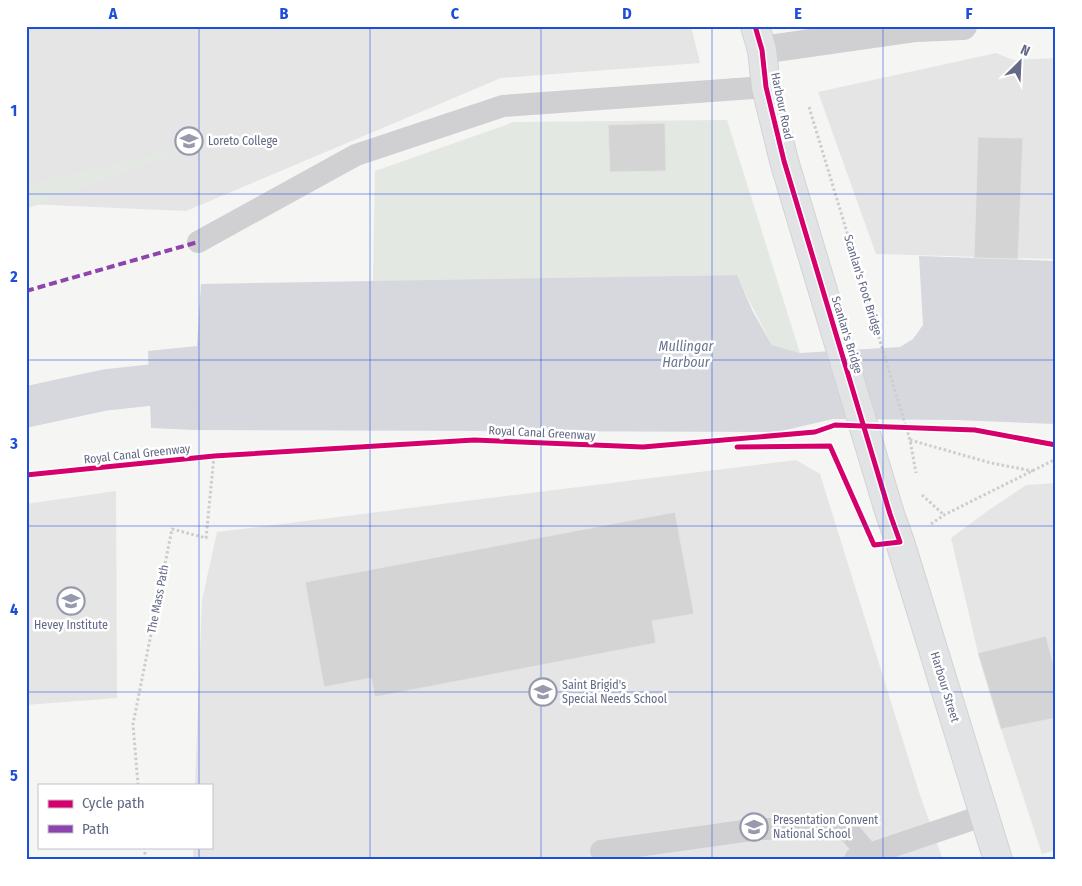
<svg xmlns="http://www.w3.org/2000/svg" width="1082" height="886" font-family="'Fira Sans Condensed',sans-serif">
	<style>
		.built { fill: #e5e5e6 }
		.green { fill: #e3e8e3 }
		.water { fill: #d6d8de }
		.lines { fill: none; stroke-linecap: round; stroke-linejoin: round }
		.canal { stroke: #d6d8de; stroke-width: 41 }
		.building { fill: #d4d4d5; stroke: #e4e4e4 }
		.secondary-casing { stroke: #d2d3d5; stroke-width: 30 }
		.path { stroke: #cdcdcf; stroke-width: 3; stroke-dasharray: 2.5 2.5; stroke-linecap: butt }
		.lane { stroke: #d0d0d2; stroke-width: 22 }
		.street { stroke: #d0d0d2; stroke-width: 28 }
		.secondary { stroke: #e2e3e4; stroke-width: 28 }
		.quiet { stroke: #8e44ad; stroke-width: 4; stroke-dasharray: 8 4; stroke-linecap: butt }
		.cycleway-casing { stroke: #fff; stroke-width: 8 }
		.cycleway { stroke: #d6006c; stroke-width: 5 }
		.grid { fill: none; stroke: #1d4ed8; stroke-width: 1; stroke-opacity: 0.55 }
		.labels { text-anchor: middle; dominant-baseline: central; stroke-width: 5; stroke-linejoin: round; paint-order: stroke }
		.street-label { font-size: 12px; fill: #646985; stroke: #fff }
		.poi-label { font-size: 12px; fill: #646985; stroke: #fff; text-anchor: start }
		.water-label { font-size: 14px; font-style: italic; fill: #697690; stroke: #fff }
		.neatline { fill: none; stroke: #1d4ed8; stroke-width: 2 }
		.grid-label { font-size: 16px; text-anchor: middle; font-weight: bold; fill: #1d4ed8 }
	</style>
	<rect width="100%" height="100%" fill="#f5f5f4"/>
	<g class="built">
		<polygon points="26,26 691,26 700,63 501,78 186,211 26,204"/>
		<polygon points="996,53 1013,60 1056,58 1056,259 876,254 818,92"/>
		<polygon points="796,460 820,474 919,792 943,860 193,860 193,847 211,847 211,785 195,785 202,600 217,532"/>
		<polygon points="1056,483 1056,850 1042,854 1001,729 978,653 951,538 986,512 1026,485"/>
		<polygon points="116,491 117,698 26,705 26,504"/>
	</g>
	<g class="green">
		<polygon points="727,120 800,353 772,345 736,275 373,282 375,171 514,122"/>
		<polygon points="193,146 26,209 26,184"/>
	</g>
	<polygon class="water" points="919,256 1056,261 1056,424 956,420 833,419 777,432 194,430 151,428 148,351 197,346 201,284 737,275 753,312 772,345 800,353 900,347 913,339 923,325"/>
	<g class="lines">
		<polyline class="canal" points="26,407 105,390 207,379"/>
	</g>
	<g class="building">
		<polygon points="665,123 666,171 610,172 608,125"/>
		<polygon points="978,137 1023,138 1018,259 974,258"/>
		<polygon points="675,512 694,614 652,621 656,643 375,697 371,678 324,687 305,582"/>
		<polygon points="1046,636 1056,675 1056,718 1001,729 978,653"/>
	</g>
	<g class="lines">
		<g class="secondary-casing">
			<polyline id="secondary" points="755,26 762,50 766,87 784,161 890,514 900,542 998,860"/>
		</g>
		<g class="path">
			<polyline points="809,107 910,440 916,473"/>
			<polyline points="910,440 991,463 1033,471"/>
			<polyline points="830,446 834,455"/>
			<polyline points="922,495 944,515"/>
			<polyline points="931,524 944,515 1056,459"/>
			<polyline points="138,785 133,724 172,529 206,538 214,456"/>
			<polyline points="144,847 146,860"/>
		</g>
		<g class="lane">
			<polyline points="198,242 356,155 503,106 766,87"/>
			<polyline points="601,851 758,829 846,828 869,855"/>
			<polyline points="855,859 985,815"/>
		</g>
		<polyline class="street" points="762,50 916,28 963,26"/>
		<use href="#secondary" class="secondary"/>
		<polyline class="quiet" points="26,291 198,242"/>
		<g class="cycleway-casing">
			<g id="cycleway">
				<polyline points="737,447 830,446 874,545 900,542 890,514 784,161 766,87 762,50 755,26"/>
				<polyline points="26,475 214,456 474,440 643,447 815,432 835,425 975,430 1056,445"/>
			</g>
		</g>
		<use href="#cycleway" class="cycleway"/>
	</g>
	<path class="grid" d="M199 26V785M370 26V860M541 26V860M712 26V860M883 26V860M26 194H1056M26 360H1056M26 526H1056M26 692H1056M199 847V860"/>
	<defs>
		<g id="school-ring" transform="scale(1.4375)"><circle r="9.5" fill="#fff" stroke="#979aac" stroke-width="1.5"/><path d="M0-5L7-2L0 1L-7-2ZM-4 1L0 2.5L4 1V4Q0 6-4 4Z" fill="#979aac"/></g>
	</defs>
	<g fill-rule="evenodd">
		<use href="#school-ring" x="189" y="141"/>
		<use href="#school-ring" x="71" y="601"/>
		<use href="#school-ring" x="543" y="692"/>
		<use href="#school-ring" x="754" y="827"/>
	</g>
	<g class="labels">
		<g class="street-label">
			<text transform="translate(782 106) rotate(78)">Harbour Road</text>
			<text transform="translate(863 285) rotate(73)">Scanlan's Foot Bridge</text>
			<text transform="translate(847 335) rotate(73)">Scanlan's Bridge</text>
			<text transform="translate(542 433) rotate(3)">Royal Canal Greenway</text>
			<text transform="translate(137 454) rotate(-6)">Royal Canal Greenway</text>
			<text transform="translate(158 599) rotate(-79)">The Mass Path</text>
			<text transform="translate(945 687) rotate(73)">Harbour Street</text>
		</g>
		<g class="poi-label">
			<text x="208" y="141">Loreto College</text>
			<text x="71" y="625" text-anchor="middle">Hevey Institute</text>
			<text x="562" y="685">Saint Brigid's<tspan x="562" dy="14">Special Needs School</tspan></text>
			<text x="773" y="820">Presentation Convent<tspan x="773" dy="14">National School</tspan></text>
		</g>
		<g class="water-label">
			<text x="686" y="346">Mullingar<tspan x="686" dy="16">Harbour</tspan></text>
		</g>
	</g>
	<rect width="1082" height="886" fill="none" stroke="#ffffff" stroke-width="55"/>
	<rect x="38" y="784" width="175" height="65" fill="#ffffff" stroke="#c1c3ce"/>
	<rect x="48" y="800" width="25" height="8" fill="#d6006c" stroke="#c1c3ce"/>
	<text x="82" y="808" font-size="15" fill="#646985">Cycle path</text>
	<rect x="48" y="825" width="25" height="8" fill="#8e44ad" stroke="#c1c3ce"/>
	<text x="82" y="834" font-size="15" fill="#646985">Path</text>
	<g transform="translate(1020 62) rotate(24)" stroke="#ffffff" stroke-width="4" paint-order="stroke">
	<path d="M0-4L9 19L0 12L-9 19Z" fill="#646985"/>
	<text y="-8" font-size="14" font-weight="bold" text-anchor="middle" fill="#646985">N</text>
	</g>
	<rect x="28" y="28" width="1026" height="830" class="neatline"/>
	<g class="grid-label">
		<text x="113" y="19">A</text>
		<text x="284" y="19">B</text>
		<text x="455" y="19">C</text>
		<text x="627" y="19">D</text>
		<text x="798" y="19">E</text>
		<text x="969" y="19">F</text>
		<text x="14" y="116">1</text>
		<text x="14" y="282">2</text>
		<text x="14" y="449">3</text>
		<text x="14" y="615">4</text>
		<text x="14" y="781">5</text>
	</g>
</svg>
